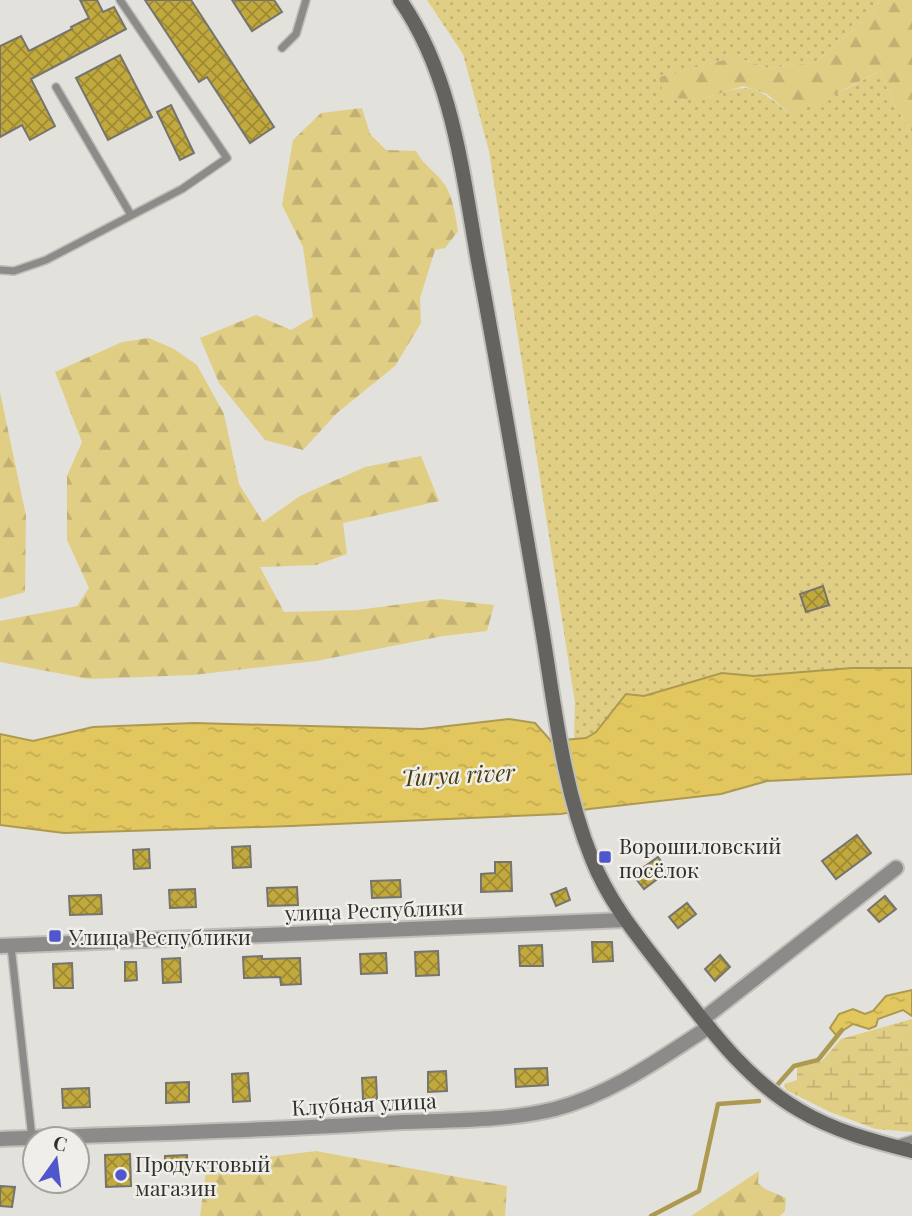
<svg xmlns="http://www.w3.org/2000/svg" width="912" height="1216" font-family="'Playfair Display',serif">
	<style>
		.grass { fill: url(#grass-dots) }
		.forest { fill: url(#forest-firs) }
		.wetland { fill: url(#wetland-marsh) }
		.water { fill: url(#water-ripples); stroke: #ad9a50; stroke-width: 2 }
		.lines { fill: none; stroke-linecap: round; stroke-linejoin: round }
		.stream { stroke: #ad9a50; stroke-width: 4.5 }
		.building { fill: url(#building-cross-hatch); stroke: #75746f; stroke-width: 2 }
		.lane-casing { stroke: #bfbeb8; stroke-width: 10 }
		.street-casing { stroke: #bfbeb8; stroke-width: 18 }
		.secondary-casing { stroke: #bfbeb8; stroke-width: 18 }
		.lane { stroke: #8c8b89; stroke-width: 7 }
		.street { stroke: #8c8b89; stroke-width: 14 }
		.secondary { stroke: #64635f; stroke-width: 14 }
		.poi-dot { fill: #5057cd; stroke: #efeee8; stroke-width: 2.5 }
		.labels { text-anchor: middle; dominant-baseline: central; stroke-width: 5; stroke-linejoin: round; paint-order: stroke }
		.poi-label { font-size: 21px; fill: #31302e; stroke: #efeee8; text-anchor: start }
		.street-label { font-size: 21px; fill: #31302e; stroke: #efeee8 }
		.water-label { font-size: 23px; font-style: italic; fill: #493e11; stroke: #efeee8 }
	</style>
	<defs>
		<pattern id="grass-dots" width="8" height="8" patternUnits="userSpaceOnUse" patternTransform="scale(1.75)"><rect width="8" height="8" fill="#e1ce85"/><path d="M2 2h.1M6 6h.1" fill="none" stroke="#c2b173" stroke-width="1.8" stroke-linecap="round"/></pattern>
		<pattern id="forest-firs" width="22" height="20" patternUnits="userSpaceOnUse" patternTransform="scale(1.75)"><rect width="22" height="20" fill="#e1ce85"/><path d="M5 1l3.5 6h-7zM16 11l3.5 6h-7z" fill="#c2b173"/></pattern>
		<pattern id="wetland-marsh" width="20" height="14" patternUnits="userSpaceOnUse" patternTransform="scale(1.75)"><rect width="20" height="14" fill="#e1ce85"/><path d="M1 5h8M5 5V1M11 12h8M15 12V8" fill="none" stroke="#c2b173"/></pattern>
		<pattern id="water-ripples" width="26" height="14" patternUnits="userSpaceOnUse" patternTransform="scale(1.75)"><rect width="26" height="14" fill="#e2c75e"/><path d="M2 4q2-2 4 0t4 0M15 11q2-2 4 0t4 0" fill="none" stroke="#c2ab52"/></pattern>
		<pattern id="building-cross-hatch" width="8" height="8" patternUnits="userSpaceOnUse" patternTransform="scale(1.75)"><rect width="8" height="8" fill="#c2a93d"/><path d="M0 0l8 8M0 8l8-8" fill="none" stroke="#9e8a34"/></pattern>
	</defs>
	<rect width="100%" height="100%" fill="#e2e1db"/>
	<path class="grass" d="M427 0H880L870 16 814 63 768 68 736 57 660 77 702 99C748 84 750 81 789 113L848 88 880 71 894 105 912 132V668H852L754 676 722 673 644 696 626 694 596 732 586 738H574L575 703 489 151 463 54Z"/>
	<g class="forest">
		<polygon points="880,0 912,0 912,132 894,105 880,71 817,103 789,113 767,94 743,86 702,99 664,98 659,77 736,57 768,68 814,63 870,16"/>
		<path d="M362 108 370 134 386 150 416 151C423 164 433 170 442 181 453 194 455 215 458 231L445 248 435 250 420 298 421 323 395 366 337 413 303 450 265 440 219 383 200 338 256 315 291 330 313 317 303 247 282 205 293 140 321 113Z"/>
		<polygon points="149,338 174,349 197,365 224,414 239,484 263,522 300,496 365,467 421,456 439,501 343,523 347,554 316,565 260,567 284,612 357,610 440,599 494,605 487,631 443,636 316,661 193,675 88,679 0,662 0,621 77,606 89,588 67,540 67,476 82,442 55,372 122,342"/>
		<polygon points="0,392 26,516 25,592 0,599"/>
		<polygon points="316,1151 507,1186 505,1216 200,1216 207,1164"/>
		<polygon points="759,1171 758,1183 765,1189 786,1198 785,1211 780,1216 691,1216"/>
	</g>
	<polygon class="wetland" points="912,1019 912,1132 876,1129 830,1112 786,1090 784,1084 797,1080 797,1067 821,1062 841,1039"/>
	<g class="water">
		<polygon points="852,668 912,668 912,774 767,781 721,794 589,809 561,814 291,826 64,833 0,825 0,734 33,741 93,727 194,723 422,729 509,719 535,723 551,741 586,738 596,732 626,694 644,696 722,673 754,676"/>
		<polygon points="912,990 912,1016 903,1010 878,1019 876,1026 869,1029 853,1024 836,1035 830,1028 839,1014 853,1009 865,1014 873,1011 886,996"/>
	</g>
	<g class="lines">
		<g class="stream">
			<polyline points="778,1084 794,1066 818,1060 842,1030"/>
			<polyline points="651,1216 699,1191 718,1104 759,1101"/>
		</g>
	</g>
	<g class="building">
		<polygon points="80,0 97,0 103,12 114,7 126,29 31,79 55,126 30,140 22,125 0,137 0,46 21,36 29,51 72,29 71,27 89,18"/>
		<polygon points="145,0 191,0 274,127 250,143 207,77 199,82"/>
		<polygon points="232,0 274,0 282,12 252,31"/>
		<polygon points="120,55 152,117 108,140 76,78"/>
		<polygon points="171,105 194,153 180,160 157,112"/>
		<polygon points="823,586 829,605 806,612 800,594"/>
		<polygon points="857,835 871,853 836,879 822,861"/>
		<polygon points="250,846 251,867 233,868 232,847"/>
		<polygon points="149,849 150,868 134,869 133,850"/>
		<polygon points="658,857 668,871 644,889 633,875"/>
		<polygon points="495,862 511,862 512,891 481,892 481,874 495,873"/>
		<polygon points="400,880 401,897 372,898 371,881"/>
		<polygon points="297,887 298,905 268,906 267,888"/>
		<polygon points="566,888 570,900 556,906 551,894"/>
		<polygon points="195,889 196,907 170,908 169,890"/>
		<polygon points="101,895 102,914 70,915 69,896"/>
		<polygon points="885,896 896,909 879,922 868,910"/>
		<polygon points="687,903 696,914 678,928 669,917"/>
		<polygon points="592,942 612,942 613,961 593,962"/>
		<polygon points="542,945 543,966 520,966 519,946"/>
		<polygon points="438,951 439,975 416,976 415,952"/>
		<polygon points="386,953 387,973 361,974 360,954"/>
		<polygon points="720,955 730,967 715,981 705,969"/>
		<polygon points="262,956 262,959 300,958 301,984 281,985 280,977 244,978 243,957"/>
		<polygon points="180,958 181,982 163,983 162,959"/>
		<polygon points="125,962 136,962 137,980 125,981"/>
		<polygon points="72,963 73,988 54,988 53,964"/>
		<polygon points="547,1068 548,1085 516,1087 515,1069"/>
		<polygon points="446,1071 447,1091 428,1092 428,1072"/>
		<polygon points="248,1073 250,1101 233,1102 232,1074"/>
		<polygon points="376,1077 377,1099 363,1099 362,1078"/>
		<polygon points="189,1082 189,1102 166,1103 166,1083"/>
		<polygon points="89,1088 90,1107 63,1108 62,1089"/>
		<polygon points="130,1154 131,1186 106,1187 105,1155"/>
		<polygon points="187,1155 187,1171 165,1171 165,1156"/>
		<polygon points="0,1186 15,1187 12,1207 0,1206"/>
	</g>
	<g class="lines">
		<g class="lane-casing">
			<g id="lane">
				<polyline points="282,48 296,34 306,0"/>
				<polyline points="56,87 131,215"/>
				<polyline points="0,270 14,271 46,260 182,189 227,158 120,0"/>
				<polyline points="11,946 32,1138"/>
				<polyline points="896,1144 912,1139"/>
			</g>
		</g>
		<g class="street-casing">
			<g id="street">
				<polyline points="0,946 625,920"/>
				<polyline points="703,1019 896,868"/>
				<path d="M0 1139C129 1134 258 1131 386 1123 441 1120 503 1122 555 1109 612 1094 661 1058 709 1027"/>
			</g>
		</g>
		<g class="secondary-casing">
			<path id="secondary" d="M400 0C453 76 462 172 478 261 500 379 520 498 540 617 554 698 561 783 592 859 610 905 643 943 673 982 709 1028 747 1080 799 1110 834 1131 873 1141 912 1151"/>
		</g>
		<use href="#lane" class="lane"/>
		<use href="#street" class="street"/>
		<use href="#secondary" class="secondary"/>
	</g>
	<g class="poi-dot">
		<rect x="598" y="850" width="14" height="14" rx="3.5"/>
		<rect x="48" y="929" width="14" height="14" rx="3.5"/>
		<circle cx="121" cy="1175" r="7"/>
	</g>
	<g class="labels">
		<g class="poi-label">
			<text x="619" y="845">Ворошиловский<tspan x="619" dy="24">посёлок</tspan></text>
			<text x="69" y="936">Улица Республики</text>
			<text x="135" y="1163">Продуктовый<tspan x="135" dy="24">магазин</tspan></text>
		</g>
		<g class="street-label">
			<text transform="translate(374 909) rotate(-2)">улица Республики</text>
			<text transform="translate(364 1103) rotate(-3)">Клубная улица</text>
		</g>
		<g class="water-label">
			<text transform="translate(458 774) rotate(-3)">Turya river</text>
		</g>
	</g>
	<g transform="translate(56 1160) rotate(14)"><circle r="33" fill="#efeee8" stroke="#a3a29e" stroke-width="2"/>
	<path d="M0-5L12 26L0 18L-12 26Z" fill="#5057cd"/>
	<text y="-10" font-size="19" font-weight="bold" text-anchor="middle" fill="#31302e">С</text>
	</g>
</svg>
